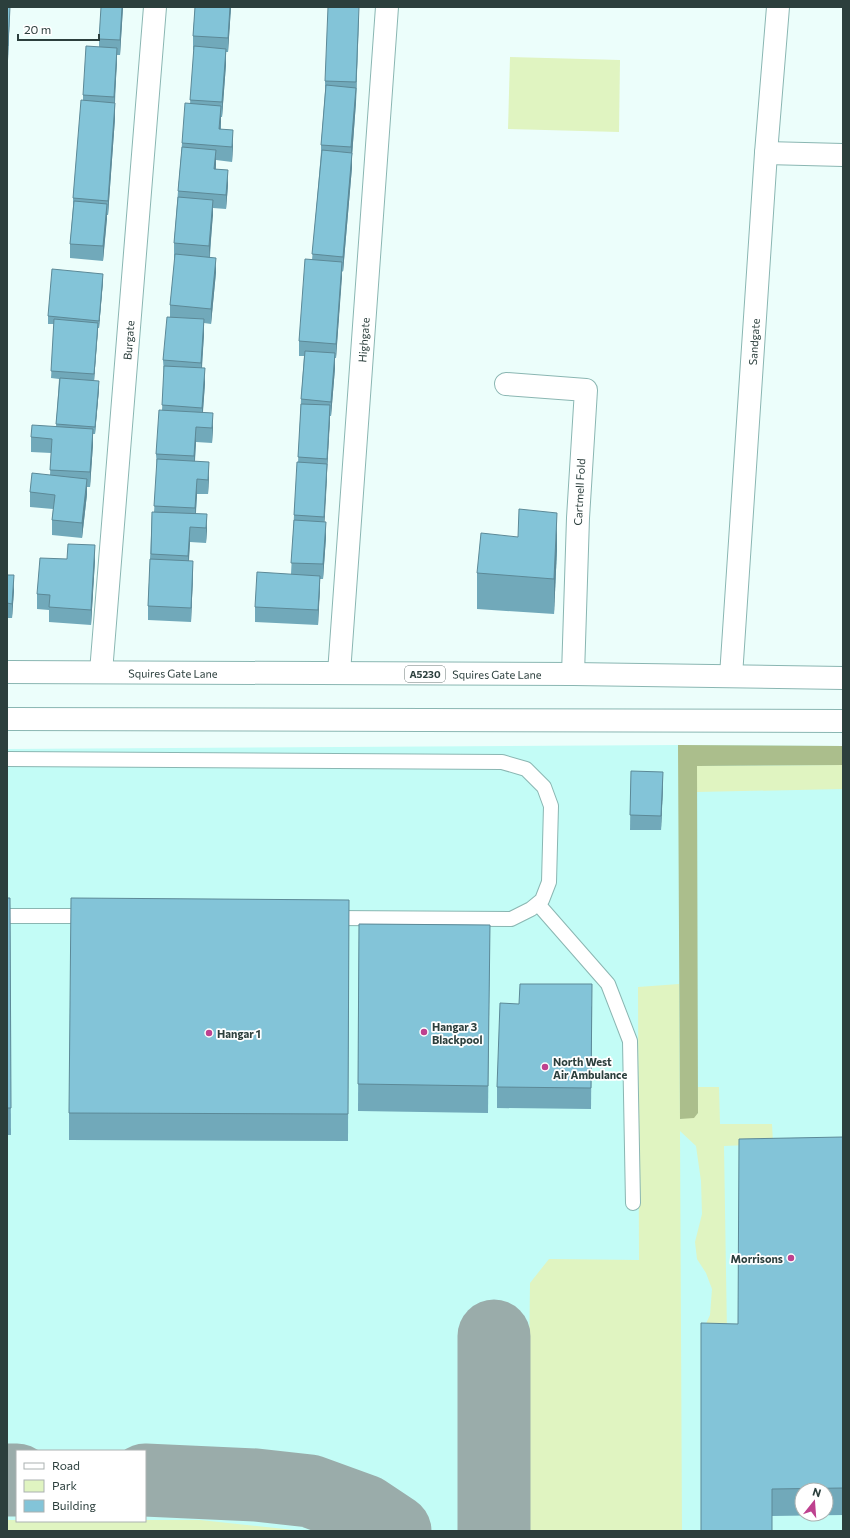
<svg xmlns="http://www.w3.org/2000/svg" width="850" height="1538" font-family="Commissioner,sans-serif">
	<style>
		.built { fill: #c3fcf6; fill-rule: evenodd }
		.green { fill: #e0f4c1 }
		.forest { fill: #abbe8c }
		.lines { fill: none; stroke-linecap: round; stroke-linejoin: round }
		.taxiway { stroke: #9aacaa; stroke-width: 73 }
		.service-casing { stroke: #8ab6b2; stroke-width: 16 }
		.minor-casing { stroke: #8ab6b2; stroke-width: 24 }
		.primary-casing { stroke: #8ab6b2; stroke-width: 24 }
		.service { stroke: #fff; stroke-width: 14 }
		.minor { stroke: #fff; stroke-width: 22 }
		.primary { stroke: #fff; stroke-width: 22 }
		.wall { fill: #71a9ba; fill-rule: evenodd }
		.shaded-wall { fill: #5c8997 }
		.building { fill: #83c4d8; stroke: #5c8997 }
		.poi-dot { fill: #be418f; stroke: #fff; stroke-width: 1.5 }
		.labels { text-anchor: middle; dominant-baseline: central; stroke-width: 3.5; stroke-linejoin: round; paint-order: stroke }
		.shield { fill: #fff; stroke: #6b7977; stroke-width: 1 }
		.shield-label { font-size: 10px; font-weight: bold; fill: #2c3f3d }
		.street-label { font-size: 11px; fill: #2c3f3d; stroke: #fff }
		.poi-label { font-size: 11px; font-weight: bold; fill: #2c3f3d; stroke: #fff; text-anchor: start }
	</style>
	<rect width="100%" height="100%" fill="#ecfefb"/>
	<path class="built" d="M678 745 843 746V1531H7V749ZM17 1451H145V1521H17ZM802 1490H826V1514H802Z"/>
	<g class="green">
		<polygon points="510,57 620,60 619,132 508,129"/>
		<polygon points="843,765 843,789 697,792 697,766"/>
		<polygon points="679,984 680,1119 698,1113 698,1087 719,1087 720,1124 772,1124 773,1144 724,1146 727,1334 701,1334 710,1315 712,1289 706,1273 697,1259 695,1242 702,1214 701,1181 696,1146 680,1131 682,1531 527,1531 530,1283 549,1259 639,1260 638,987"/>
		<polygon points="7,1520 145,1521 145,1520 200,1520 304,1531 7,1531"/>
	</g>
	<polygon class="forest" points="678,745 843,746 843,765 697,766 698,1113 694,1118 680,1119"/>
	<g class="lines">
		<g class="taxiway">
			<polyline points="7,1480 17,1480"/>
			<polyline points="145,1480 256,1485 310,1491 365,1511 395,1531"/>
			<polyline points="494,1531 494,1336"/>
		</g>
		<g class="service-casing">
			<g id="service">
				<polyline points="7,759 502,762 526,769 544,787 551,806 549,882 542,900 531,909 511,919 331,918"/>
				<polyline points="538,904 608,984 630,1041 633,1203"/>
				<polyline points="7,916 88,916"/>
			</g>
		</g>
		<g class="minor-casing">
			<g id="minor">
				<polyline points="766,153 843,155"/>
				<polyline points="506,384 586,390 578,518 573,674"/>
				<path id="s1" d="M101 672 155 7"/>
				<path id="s2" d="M339 673 387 7"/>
				<path id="s3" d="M731 676 766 153 778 7"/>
			</g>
		</g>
		<g class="primary-casing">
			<g id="primary">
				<path id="s4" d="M7 672 573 674 843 678"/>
				<polyline points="7,719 843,721"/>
			</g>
		</g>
		<use href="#service" class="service"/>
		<use href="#minor" class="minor"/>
		<use href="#primary" class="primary"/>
	</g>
	<g class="wall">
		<polygon points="7,7 10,7 8,60 7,60"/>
		<polygon points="123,7 120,55 117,55 115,103 115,118 108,215 107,215 103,261 70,258 70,244 73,207 73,198 83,100 83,95 99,47 99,39"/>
		<polygon points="195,7 231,7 228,52 226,52 226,64 222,117 221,117 221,129 233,145 232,162 216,160 216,169 228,185 226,209 213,208 210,257 216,272 211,324 204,323 204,334 202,368 205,383 203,412 213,427 212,443 196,442 195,461 209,477 208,494 197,494 196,513 207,529 206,543 190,542 189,561 193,575 191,622 148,620 148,606 152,512 154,512 157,469 156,454 162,410 164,375 163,360 170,317 170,305 175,258 174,258 174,243 178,191 182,143 190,104 194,50 193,50 193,36"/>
		<polygon points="359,18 356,102 352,156 352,167 343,272 342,271 336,358 335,358 335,368 331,416 330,416 324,522 326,537 323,579 320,579 318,625 255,622 255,607 291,574 294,515 298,463 301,399 304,356 299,356 299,341 312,260 321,152 321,145 325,92 325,81"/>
		<polygon points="103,281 99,328 98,328 94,381 99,389 95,434 93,434 93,444 90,487 87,487 87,494 82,538 52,535 52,520 53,509 30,507 30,492 50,475 51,453 31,452 31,437 56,427 59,379 51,378 54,324 48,324 48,316"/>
		<polygon points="518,537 557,549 554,614 477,609 477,573"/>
		<polygon points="67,559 95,560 91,625 49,622 49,610 37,609 37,594"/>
		<polygon points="7,575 14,590 12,618 7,618"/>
		<polygon points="631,771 663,786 661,830 630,830"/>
		<polygon points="7,898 10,898 11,1135 7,1135"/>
		<polygon points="349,900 348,1141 69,1140 69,1113"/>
		<polygon points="359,924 490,925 488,1113 358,1111"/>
		<polygon points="592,1006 591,1109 497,1108 497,1087"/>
		<path d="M843 1137V1515L772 1516 738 1324ZM802 1490H826V1514H802Z"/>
	</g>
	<g class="shaded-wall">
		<polygon points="10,7 8,60 8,46"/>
		<polygon points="122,7 123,7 120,55 120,40"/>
		<polygon points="230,7 231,7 228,52 228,38"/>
		<polygon points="359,7 356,102 352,156 352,167 343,272 343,257 351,159 351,147 356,89"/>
		<polygon points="117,48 117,62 114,110 115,103 115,118 108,215 108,201 114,111 114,97"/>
		<polygon points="226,49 226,64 222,117 222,102"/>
		<polygon points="221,106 221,121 219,144 219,129"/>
		<polygon points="233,130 233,145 232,162 232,147"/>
		<polygon points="216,150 216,165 214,183 214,169"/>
		<polygon points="228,170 228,185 226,209 226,195"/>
		<polygon points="213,200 213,215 209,261 209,246"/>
		<polygon points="107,204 107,219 103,261 103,246"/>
		<polygon points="216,258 216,272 211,324 211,309"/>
		<polygon points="342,262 342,277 336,358 336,344"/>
		<polygon points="103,274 103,281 99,328 99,321"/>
		<polygon points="204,319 204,334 201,377 201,363"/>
		<polygon points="98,323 98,330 94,381 94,374"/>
		<polygon points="335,353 335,368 331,416 331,402"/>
		<polygon points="205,368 205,383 202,422 202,408"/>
		<polygon points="99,381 99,389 95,434 95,427"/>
		<polygon points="330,405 330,420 327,473 327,459"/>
		<polygon points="213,413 213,427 212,443 212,428"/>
		<polygon points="196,427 196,442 194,471 194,456"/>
		<polygon points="93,429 93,444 90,487 90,472"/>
		<polygon points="209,462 209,477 208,494 208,480"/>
		<polygon points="327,464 327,479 324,532 324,517"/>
		<polygon points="87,479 87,494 82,538 82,523"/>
		<polygon points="197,479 197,494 195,523 195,508"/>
		<polygon points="557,513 557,549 554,614 554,579"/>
		<polygon points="207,514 207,529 206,543 206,528"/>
		<polygon points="326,522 326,537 323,579 323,564"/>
		<polygon points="190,527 190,542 188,570 188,556"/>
		<polygon points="95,545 95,560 91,625 91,610"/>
		<polygon points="193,561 193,575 191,622 191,608"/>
		<polygon points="14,575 14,590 12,618 12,604"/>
		<polygon points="320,576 320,590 318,625 318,610"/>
		<polygon points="663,772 663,786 661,830 661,816"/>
	</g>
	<g class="building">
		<polygon points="7,7 10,7 8,46 7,46"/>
		<polygon points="101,7 122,7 120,40 99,39"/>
		<polygon points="195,7 230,7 228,38 193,36"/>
		<polygon points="328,7 359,7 356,82 325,81"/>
		<polygon points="86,46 117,48 114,97 83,95"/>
		<polygon points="194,46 226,49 222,102 190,100"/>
		<polygon points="326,85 356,88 351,147 321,145"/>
		<polygon points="81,100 115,103 108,201 73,198"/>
		<polygon points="185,103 221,106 219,129 233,130 232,147 182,143"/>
		<polygon points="182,147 216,150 214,169 228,170 226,195 178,191"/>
		<polygon points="322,150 352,153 343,257 312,254"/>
		<polygon points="178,197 213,200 209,246 174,243"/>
		<polygon points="74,201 107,204 103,246 70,244"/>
		<polygon points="175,254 216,258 211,309 170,305"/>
		<polygon points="305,259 342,262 336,344 299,341"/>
		<polygon points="52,269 103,274 99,321 48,316"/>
		<polygon points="167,317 204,319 201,363 163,360"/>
		<polygon points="54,319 98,323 94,374 51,371"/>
		<polygon points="305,351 335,353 331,402 301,399"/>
		<polygon points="164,366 205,368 202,408 162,405"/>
		<polygon points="60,378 99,381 95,427 56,424"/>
		<polygon points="301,404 330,405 327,459 298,457"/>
		<polygon points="159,410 213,413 212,428 196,427 194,456 156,454"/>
		<polygon points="32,425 93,429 90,472 50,470 52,439 31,437"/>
		<polygon points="157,459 209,462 208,480 197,479 195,508 154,506"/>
		<polygon points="297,462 327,464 324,517 294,515"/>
		<polygon points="32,473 87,479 82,523 52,520 55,495 30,492"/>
		<polygon points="519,509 557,513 554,579 477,573 481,533 518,537"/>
		<polygon points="152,512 207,514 206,528 190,527 188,556 151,554"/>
		<polygon points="294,520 326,522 323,564 291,563"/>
		<polygon points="68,544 95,545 91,610 49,607 50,595 37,594 40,558 67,559"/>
		<polygon points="150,559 193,561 191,608 148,606"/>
		<polygon points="257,572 320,576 318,610 255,607"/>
		<polygon points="7,575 14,575 12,604 7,603"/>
		<polygon points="631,771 663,772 661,816 630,815"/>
		<polygon points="7,898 10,898 11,1108 7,1108"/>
		<polygon points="71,898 349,900 348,1114 69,1113"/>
		<polygon points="359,924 490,925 488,1086 358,1084"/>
		<polygon points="520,984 592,984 591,1088 497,1087 500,1003 519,1004"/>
		<polygon points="843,1137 843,1488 772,1489 772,1531 701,1531 701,1323 738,1324 739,1139"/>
	</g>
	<g class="poi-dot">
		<circle cx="424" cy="1032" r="4"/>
		<circle cx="209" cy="1033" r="4"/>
		<circle cx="545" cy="1067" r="4"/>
		<circle cx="791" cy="1258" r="4"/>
	</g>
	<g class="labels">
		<rect class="shield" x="405" y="666" width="40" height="16" rx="3"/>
		<g class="shield-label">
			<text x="425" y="674">A5230</text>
		</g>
		<g class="street-label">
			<text stroke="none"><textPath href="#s1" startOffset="333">Burgate</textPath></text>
			<text stroke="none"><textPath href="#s2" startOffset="334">Highgate</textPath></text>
			<text stroke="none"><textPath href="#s3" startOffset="335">Sandgate</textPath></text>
			<text transform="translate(579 492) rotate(-87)">Cartmell Fold</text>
			<text stroke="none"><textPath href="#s4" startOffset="166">Squires Gate Lane</textPath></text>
			<text stroke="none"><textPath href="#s4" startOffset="490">Squires Gate Lane</textPath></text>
		</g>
		<g class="poi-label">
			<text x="432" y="1026">Hangar 3<tspan x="432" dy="13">Blackpool</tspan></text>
			<text x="217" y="1033">Hangar 1</text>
			<text x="553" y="1061">North West<tspan x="553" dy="13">Air Ambulance</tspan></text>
			<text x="783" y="1258" text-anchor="end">Morrisons</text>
		</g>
	</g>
	<rect width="850" height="1538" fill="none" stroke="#2c3f3d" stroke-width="16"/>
	<rect x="16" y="1450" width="130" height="72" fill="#ffffff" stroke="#abb2b1"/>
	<rect x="24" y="1463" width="20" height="6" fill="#ffffff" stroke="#abb2b1"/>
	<text x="52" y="1470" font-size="12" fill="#2c3f3d">Road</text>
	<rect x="24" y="1480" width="20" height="12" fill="#e0f4c1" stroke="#abb2b1"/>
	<text x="52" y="1490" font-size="12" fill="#2c3f3d">Park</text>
	<rect x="24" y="1500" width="20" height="12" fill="#83c4d8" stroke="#abb2b1"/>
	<text x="52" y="1510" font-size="12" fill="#2c3f3d">Building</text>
	<g transform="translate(814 1502) rotate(17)"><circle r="19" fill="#ffffff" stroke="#abb2b1"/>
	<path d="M0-3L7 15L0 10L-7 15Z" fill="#be418f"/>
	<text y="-6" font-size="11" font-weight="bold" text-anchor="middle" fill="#2c3f3d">N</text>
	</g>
	<path d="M18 34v6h81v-6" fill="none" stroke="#2c3f3d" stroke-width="2"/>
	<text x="24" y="34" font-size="12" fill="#2c3f3d" stroke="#ffffff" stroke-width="3" paint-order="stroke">20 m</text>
</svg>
